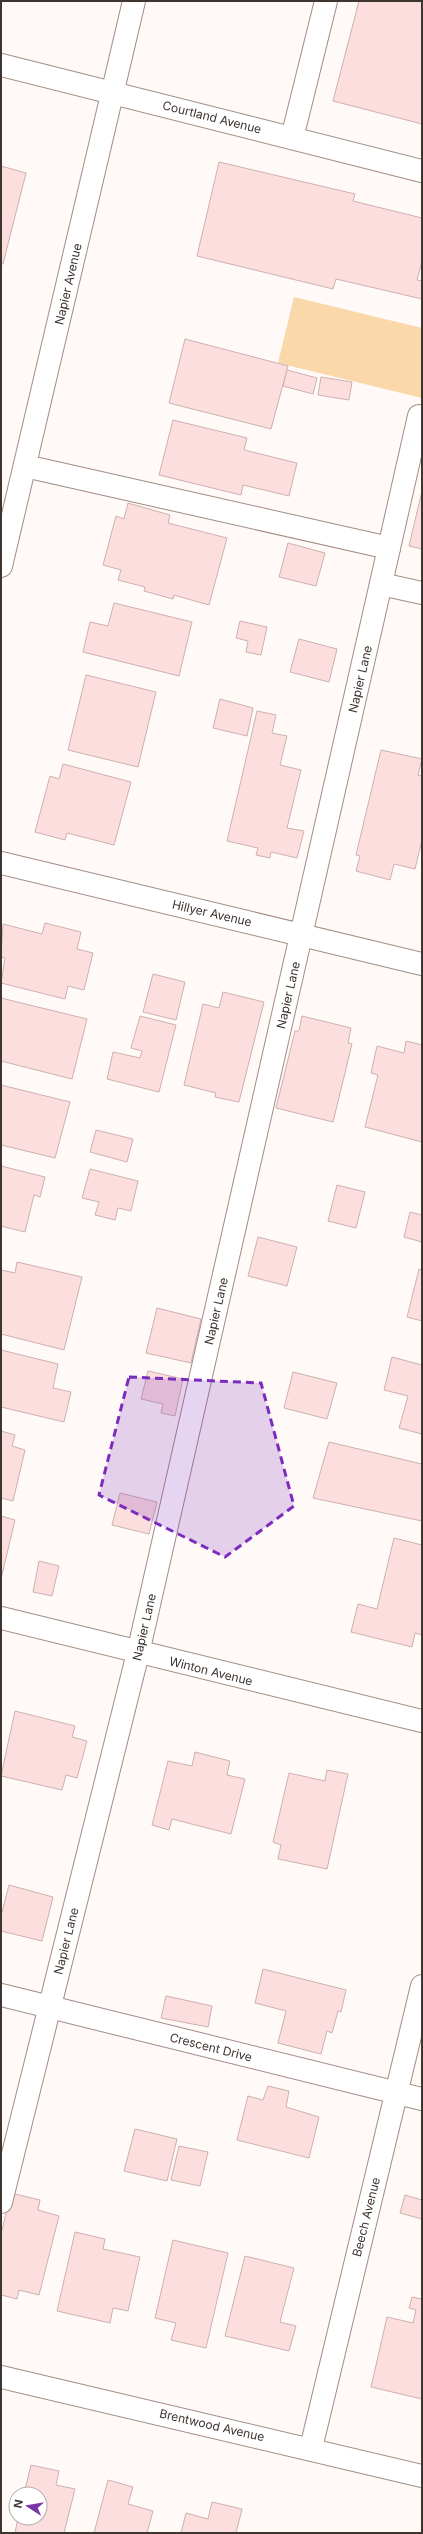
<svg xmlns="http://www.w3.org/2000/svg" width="423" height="2534" font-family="Inter,sans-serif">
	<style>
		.green { fill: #fbd8a9 }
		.building { fill: #fbdedd; stroke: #cdb1b0 }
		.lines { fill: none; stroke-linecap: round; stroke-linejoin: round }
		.minor-casing { stroke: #a48c84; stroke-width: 24 }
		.minor { stroke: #fff; stroke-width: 22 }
		.marked { fill: #7b2cbf; fill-opacity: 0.2; stroke: #7b2cbf; stroke-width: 3; stroke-dasharray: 8 5; stroke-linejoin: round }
		.labels { text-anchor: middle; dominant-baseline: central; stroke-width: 3; stroke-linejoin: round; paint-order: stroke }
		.street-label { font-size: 12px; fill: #3e3430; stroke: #fff }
	</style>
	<rect width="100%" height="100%" fill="#fff9f7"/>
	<polygon class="green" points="294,297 422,328 422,398 278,363"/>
	<g class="building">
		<polygon points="359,1 422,1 422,124 333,101"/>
		<polygon points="219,162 355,194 353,201 422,218 422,261 417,280 422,281 422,299 336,279 333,289 197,256"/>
		<polygon points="1,166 26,173 3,264 1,264"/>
		<polygon points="185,339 288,366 271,429 169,403"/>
		<polygon points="287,370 317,378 313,394 283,386"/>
		<polygon points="321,377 352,382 349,400 318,395"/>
		<polygon points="173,420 247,438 244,450 297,463 289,496 243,485 241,495 159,475"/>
		<polygon points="422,491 422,549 409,546"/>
		<polygon points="128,503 170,515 168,523 227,538 209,605 174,595 173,599 144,591 145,587 118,580 121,570 103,565 116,516 124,519"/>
		<polygon points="288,543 325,553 316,586 279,577"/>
		<polygon points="114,603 192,622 179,676 83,652 90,622 108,626"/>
		<polygon points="240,621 267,627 261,655 246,652 248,641 236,638"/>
		<polygon points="299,639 337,649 329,682 290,672"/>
		<polygon points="86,675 156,692 138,767 68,750"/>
		<polygon points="220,699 253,708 247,736 213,728"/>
		<polygon points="257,711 276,715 272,733 287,736 280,765 301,770 287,828 304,831 297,858 271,852 270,858 256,855 258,848 227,841"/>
		<polygon points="381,750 422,759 418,775 422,776 422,840 415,869 394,864 390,880 356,871 360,856 356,855"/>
		<polygon points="63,764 131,782 114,845 67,833 65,840 35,832 50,776 59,779"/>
		<polygon points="45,923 81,932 77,949 93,953 84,990 68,986 65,999 1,983 5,958 1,957 3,924 42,934"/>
		<polygon points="153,974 185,982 176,1020 143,1012"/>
		<polygon points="223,992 264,1002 239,1102 215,1097 216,1093 184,1085 203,1004 219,1008"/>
		<polygon points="1,998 87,1019 72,1079 1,1061"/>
		<polygon points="140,1016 176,1025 159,1092 107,1079 113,1052 140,1058 142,1051 131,1048"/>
		<polygon points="302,1016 351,1028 348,1043 352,1044 333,1122 276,1108 295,1031 299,1031"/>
		<polygon points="406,1041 422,1045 422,1142 365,1127 378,1075 371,1073 377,1046 404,1053"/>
		<polygon points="1,1085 70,1102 55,1158 1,1145"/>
		<polygon points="96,1130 133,1139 127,1162 90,1152"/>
		<polygon points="1,1166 45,1177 40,1197 34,1195 25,1232 1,1226"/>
		<polygon points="90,1169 138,1181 131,1211 118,1208 115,1220 95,1215 99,1202 82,1198"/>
		<polygon points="337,1185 365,1192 356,1228 328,1221"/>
		<polygon points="410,1212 422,1215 422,1242 404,1237"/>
		<polygon points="258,1237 297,1247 287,1286 248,1276"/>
		<polygon points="17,1262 82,1277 64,1350 1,1334 1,1270 15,1273"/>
		<polygon points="419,1269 422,1270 422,1321 407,1317"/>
		<polygon points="157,1308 201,1319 191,1363 146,1353"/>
		<polygon points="1,1350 58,1364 53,1388 71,1392 64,1422 1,1407"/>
		<polygon points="392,1357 422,1365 422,1434 399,1428 408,1396 384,1390"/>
		<polygon points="148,1371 183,1379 175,1416 161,1413 163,1404 141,1399"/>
		<polygon points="293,1372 337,1383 327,1419 284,1408"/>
		<polygon points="1,1431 15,1435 12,1446 25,1450 13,1501 1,1498"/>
		<polygon points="329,1442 422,1464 422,1521 313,1498"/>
		<polygon points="120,1493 157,1502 149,1534 112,1525"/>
		<polygon points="1,1516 15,1520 1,1579"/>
		<polygon points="394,1538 422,1545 422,1635 415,1633 412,1647 351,1632 358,1604 377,1609"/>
		<polygon points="39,1561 59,1566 52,1596 33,1592"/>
		<polygon points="15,1711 75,1726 72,1737 87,1741 77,1778 66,1775 62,1790 1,1776"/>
		<polygon points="195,1752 230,1761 227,1775 245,1779 231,1834 172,1819 169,1830 152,1825 168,1761 192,1766"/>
		<polygon points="327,1770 348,1774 327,1869 278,1859 281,1845 273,1842 289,1773 325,1781"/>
		<polygon points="9,1885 53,1897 42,1941 1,1931 1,1916"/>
		<polygon points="263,1969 346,1990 341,2012 338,2011 332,2033 327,2031 321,2054 278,2043 286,2011 255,2003"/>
		<polygon points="166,1996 212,2006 208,2027 161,2018"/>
		<polygon points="268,2086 289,2091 286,2107 319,2117 309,2158 237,2140 248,2096 263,2100"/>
		<polygon points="135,2129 177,2139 167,2181 124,2171"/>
		<polygon points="179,2146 208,2152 200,2186 171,2180"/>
		<polygon points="11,2193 40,2200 38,2210 59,2216 39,2295 19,2290 17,2299 1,2295 1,2234"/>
		<polygon points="405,2195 422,2200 422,2219 400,2213"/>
		<polygon points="75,2232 105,2239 103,2249 140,2257 128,2311 113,2308 110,2323 57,2311"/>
		<polygon points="173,2240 228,2253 206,2348 171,2340 176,2323 155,2318"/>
		<polygon points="245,2256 294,2268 280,2322 296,2326 289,2351 225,2336"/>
		<polygon points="412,2297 422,2299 422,2399 371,2387 387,2317 413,2323 416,2310 409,2308"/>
		<polygon points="31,2465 59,2471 56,2485 75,2489 64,2533 15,2533 18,2518 40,2518 40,2494 24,2494"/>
		<polygon points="108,2480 133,2487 128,2504 153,2511 147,2533 94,2533"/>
		<polygon points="212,2502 242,2509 236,2533 181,2533 186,2513 208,2519"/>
	</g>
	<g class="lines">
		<g class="minor-casing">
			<g id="minor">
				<polyline points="1,65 422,171"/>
				<polyline points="292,138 326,1"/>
				<polyline points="25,466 389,548"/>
				<polyline points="1,566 134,1"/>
				<polyline points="381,584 422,593"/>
				<polyline points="1,863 422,964"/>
				<polyline points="1,1618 422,1721"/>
				<polyline points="1,1995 422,2099"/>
				<polyline points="1,2202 138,1653 419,416"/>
				<polyline points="1,2377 422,2476"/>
				<polyline points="311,2448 422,1986"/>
			</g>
		</g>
		<use href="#minor" class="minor"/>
	</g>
	<path class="marked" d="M129 1377 261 1383 294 1506 225 1557 99 1495Z"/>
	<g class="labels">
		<g class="street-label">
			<text transform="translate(212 117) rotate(14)">Courtland Avenue</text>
			<text transform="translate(68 284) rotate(-77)">Napier Avenue</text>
			<text transform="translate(360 679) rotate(-77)">Napier Lane</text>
			<text transform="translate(212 913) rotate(13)">Hillyer Avenue</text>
			<text transform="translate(288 995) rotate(-77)">Napier Lane</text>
			<text transform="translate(216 1311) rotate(-77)">Napier Lane</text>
			<text transform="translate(144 1627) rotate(-77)">Napier Lane</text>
			<text transform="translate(211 1671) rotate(14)">Winton Avenue</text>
			<text transform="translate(66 1941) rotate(-76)">Napier Lane</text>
			<text transform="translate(211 2047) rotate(14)">Crescent Drive</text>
			<text transform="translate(366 2217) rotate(-76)">Beech Avenue</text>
			<text transform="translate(212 2425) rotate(13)">Brentwood Avenue</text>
		</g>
	</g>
	<rect width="423" height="2534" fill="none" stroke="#3e3430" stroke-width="4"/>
	<g transform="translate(28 2506) rotate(282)"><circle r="19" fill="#ffffff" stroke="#b2aeac"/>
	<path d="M0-3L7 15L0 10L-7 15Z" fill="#7b35a9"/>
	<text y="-6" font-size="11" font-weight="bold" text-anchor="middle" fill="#3e3430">N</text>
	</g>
</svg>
